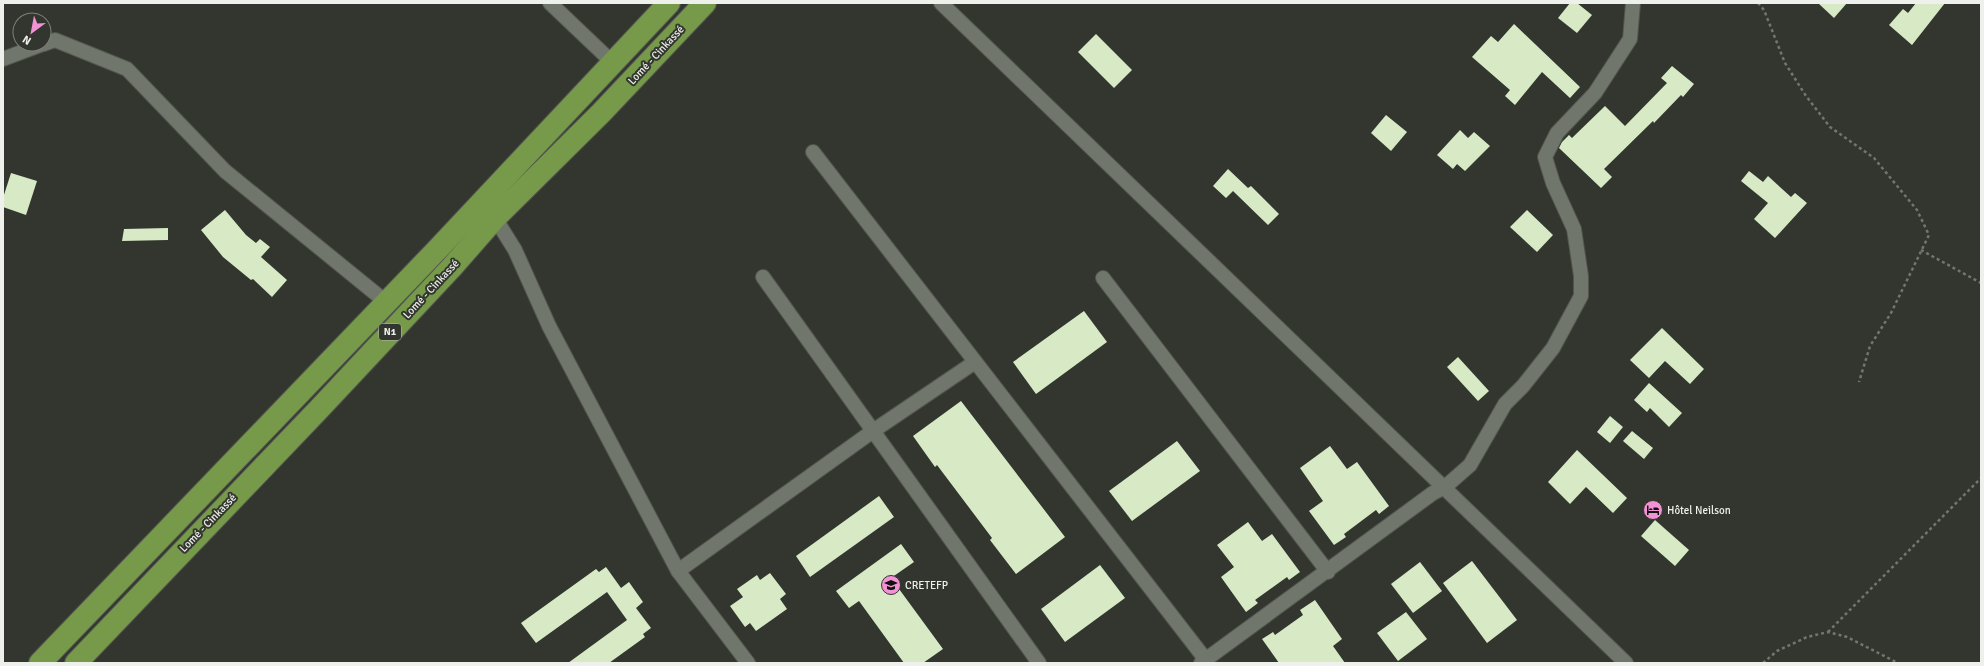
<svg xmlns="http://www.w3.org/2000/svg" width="1984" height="666" font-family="Signika,sans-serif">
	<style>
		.building { fill: #d7eac5 }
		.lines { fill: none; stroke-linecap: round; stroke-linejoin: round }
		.minor-casing { stroke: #51554d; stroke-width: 16 }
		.trunk-casing { stroke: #51554d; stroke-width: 24 }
		.path { stroke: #73766f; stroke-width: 2.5; stroke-dasharray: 3 3; stroke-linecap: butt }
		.minor { stroke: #71766c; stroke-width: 14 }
		.trunk { stroke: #76994a; stroke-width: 22 }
		.labels { text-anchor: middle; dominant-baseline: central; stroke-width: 4; stroke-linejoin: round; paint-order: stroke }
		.shield { fill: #32362e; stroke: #b6b9b2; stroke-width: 1 }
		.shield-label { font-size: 10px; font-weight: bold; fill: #eef1eb }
		.street-label { font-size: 11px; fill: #eef1eb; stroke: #32362e }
		.poi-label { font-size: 11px; fill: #eef1eb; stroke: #32362e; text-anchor: start }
	</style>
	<rect width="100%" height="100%" fill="#32362e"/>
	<g class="building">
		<polygon points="1570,3 1577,3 1592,15 1577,33 1558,18"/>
		<polygon points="1818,3 1847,3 1834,18"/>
		<polygon points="1916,3 1945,3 1912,45 1889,25 1903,9 1908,13"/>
		<polygon points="1514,24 1580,87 1570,98 1542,72 1515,105 1505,96 1510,90 1472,57 1491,36 1498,42"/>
		<polygon points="1096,34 1132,70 1114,88 1078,52"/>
		<polygon points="1672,66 1694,84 1683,97 1681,95 1654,123 1653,121 1604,169 1612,177 1601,188 1559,148 1562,142 1569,135 1572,138 1605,106 1625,126 1667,83 1661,78"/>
		<polygon points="1386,115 1407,132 1391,151 1371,133"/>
		<polygon points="1460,130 1468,138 1474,132 1490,146 1465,171 1457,164 1453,169 1437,155"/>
		<polygon points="1228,169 1248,188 1251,186 1279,214 1268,225 1233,191 1226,198 1213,186"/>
		<polygon points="1749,171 1763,182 1768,176 1791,197 1795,193 1807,203 1775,238 1754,219 1768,203 1741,181"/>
		<polygon points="11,173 37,181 26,215 3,207 3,198"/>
		<polygon points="225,210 246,235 256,243 260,239 270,247 261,257 287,280 272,297 253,279 251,280 223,257 201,230"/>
		<polygon points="1527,210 1553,235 1537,252 1510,227"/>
		<polygon points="168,228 168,240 122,241 124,229"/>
		<polygon points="1084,311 1107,342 1036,394 1013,362"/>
		<polygon points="1662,328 1704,369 1690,384 1665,361 1649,378 1630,360"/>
		<polygon points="1458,357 1489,391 1478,401 1447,367"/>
		<polygon points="1649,383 1682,413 1669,427 1650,408 1647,412 1634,400"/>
		<polygon points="961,401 1065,537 1016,574 990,540 992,538 937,465 935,467 913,436"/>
		<polygon points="1610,416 1623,427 1610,443 1597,432"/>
		<polygon points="1632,431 1653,448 1644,459 1623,441"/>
		<polygon points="1177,441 1200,471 1132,521 1109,491"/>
		<polygon points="1330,446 1347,469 1357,462 1389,506 1379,514 1376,510 1344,534 1346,537 1334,545 1309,511 1323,501 1300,468"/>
		<polygon points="1577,450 1627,498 1613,513 1586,487 1570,504 1548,482"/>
		<polygon points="879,496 894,517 810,577 796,556"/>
		<polygon points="1655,520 1689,550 1675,566 1641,536"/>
		<polygon points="1248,522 1262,541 1272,534 1300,572 1289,580 1287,577 1255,600 1258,603 1246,612 1221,577 1234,567 1217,545"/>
		<polygon points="901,544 914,562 891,578 943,649 923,663 904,663 859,601 849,608 836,591"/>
		<polygon points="1472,561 1517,620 1487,643 1443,583"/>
		<polygon points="1420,562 1442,591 1413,613 1391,584"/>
		<polygon points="1100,565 1125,598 1065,642 1041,609"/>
		<polygon points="606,567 621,588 629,582 643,602 636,608 651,628 643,634 645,637 609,663 568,663 627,620 607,592 536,643 521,623 596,569 599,572"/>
		<polygon points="770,573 786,594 780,599 787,609 756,631 750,623 745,627 730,606 743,597 737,589 757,575 760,580"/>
		<polygon points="1315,600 1342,639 1333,646 1345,663 1279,663 1262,639 1273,632 1275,635 1303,615 1300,610"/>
		<polygon points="1406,612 1427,639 1398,661 1377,633"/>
	</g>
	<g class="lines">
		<g class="minor-casing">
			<g id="minor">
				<polyline points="550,3 612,62"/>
				<polyline points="941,3 1626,663"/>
				<polyline points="44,44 55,40 127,69 225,171 386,302"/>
				<polyline points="3,59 43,44"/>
				<polyline points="813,152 1206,660"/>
				<polyline points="495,218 515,250 549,326 678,571 748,663"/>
				<polyline points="763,277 1039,663"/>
				<polyline points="1103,278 1328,572"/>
				<polyline points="678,571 873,431 975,362"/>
				<polyline points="1201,663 1433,493 1445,487 1470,465 1505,404 1523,386 1553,348 1581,296 1581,276 1574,229 1553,183 1545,157 1557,133 1595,93 1630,39 1633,3"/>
			</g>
		</g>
		<g class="trunk-casing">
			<g id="trunk">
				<polyline points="40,663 434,253 669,3"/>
				<polyline points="76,663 320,408 452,267 495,218 601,113 705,3"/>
			</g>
		</g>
		<g class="path">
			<polyline points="1758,3 1764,10 1785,63 1806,96 1830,127 1874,158 1917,210 1929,235 1891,313 1870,346 1859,382"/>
			<polyline points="1921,250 1981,283"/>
			<polyline points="1828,632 1981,478"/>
			<polyline points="1763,663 1777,651 1807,637 1828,632 1847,637 1898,663"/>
		</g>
		<use href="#minor" class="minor"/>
		<use href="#trunk" class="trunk"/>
	</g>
	<defs>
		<g id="hotel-disc" transform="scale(1)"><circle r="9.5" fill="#f391d5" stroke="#32362e"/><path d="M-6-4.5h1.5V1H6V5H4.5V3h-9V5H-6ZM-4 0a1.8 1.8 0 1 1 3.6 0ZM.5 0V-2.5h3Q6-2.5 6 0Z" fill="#111"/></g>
		<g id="school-disc" transform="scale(1)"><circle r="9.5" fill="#f391d5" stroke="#32362e"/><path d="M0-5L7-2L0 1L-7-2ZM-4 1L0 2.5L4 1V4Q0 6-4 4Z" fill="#111"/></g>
	</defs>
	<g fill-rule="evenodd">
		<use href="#hotel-disc" x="1653" y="510"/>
		<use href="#school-disc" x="891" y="585"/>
	</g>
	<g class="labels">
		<rect class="shield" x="379" y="324" width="22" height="16" rx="3"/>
		<g class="shield-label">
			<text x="390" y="332">N1</text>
		</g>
		<g class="street-label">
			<text transform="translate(656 55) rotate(-47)">Lomé - Cinkassé</text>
			<text transform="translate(431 289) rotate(-47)">Lomé - Cinkassé</text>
			<text transform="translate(208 523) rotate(-46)">Lomé - Cinkassé</text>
		</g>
		<g class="poi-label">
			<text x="1667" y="510">Hôtel Neilson</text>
			<text x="905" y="585">CRETEFP</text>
		</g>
	</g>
	<rect width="1984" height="666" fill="none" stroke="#eef1eb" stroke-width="8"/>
	<g transform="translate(32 32) rotate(212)"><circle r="19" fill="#32362e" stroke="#7d817a"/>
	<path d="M0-3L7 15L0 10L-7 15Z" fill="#f391d5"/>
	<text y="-6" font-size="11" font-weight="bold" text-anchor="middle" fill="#eef1eb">N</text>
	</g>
</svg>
